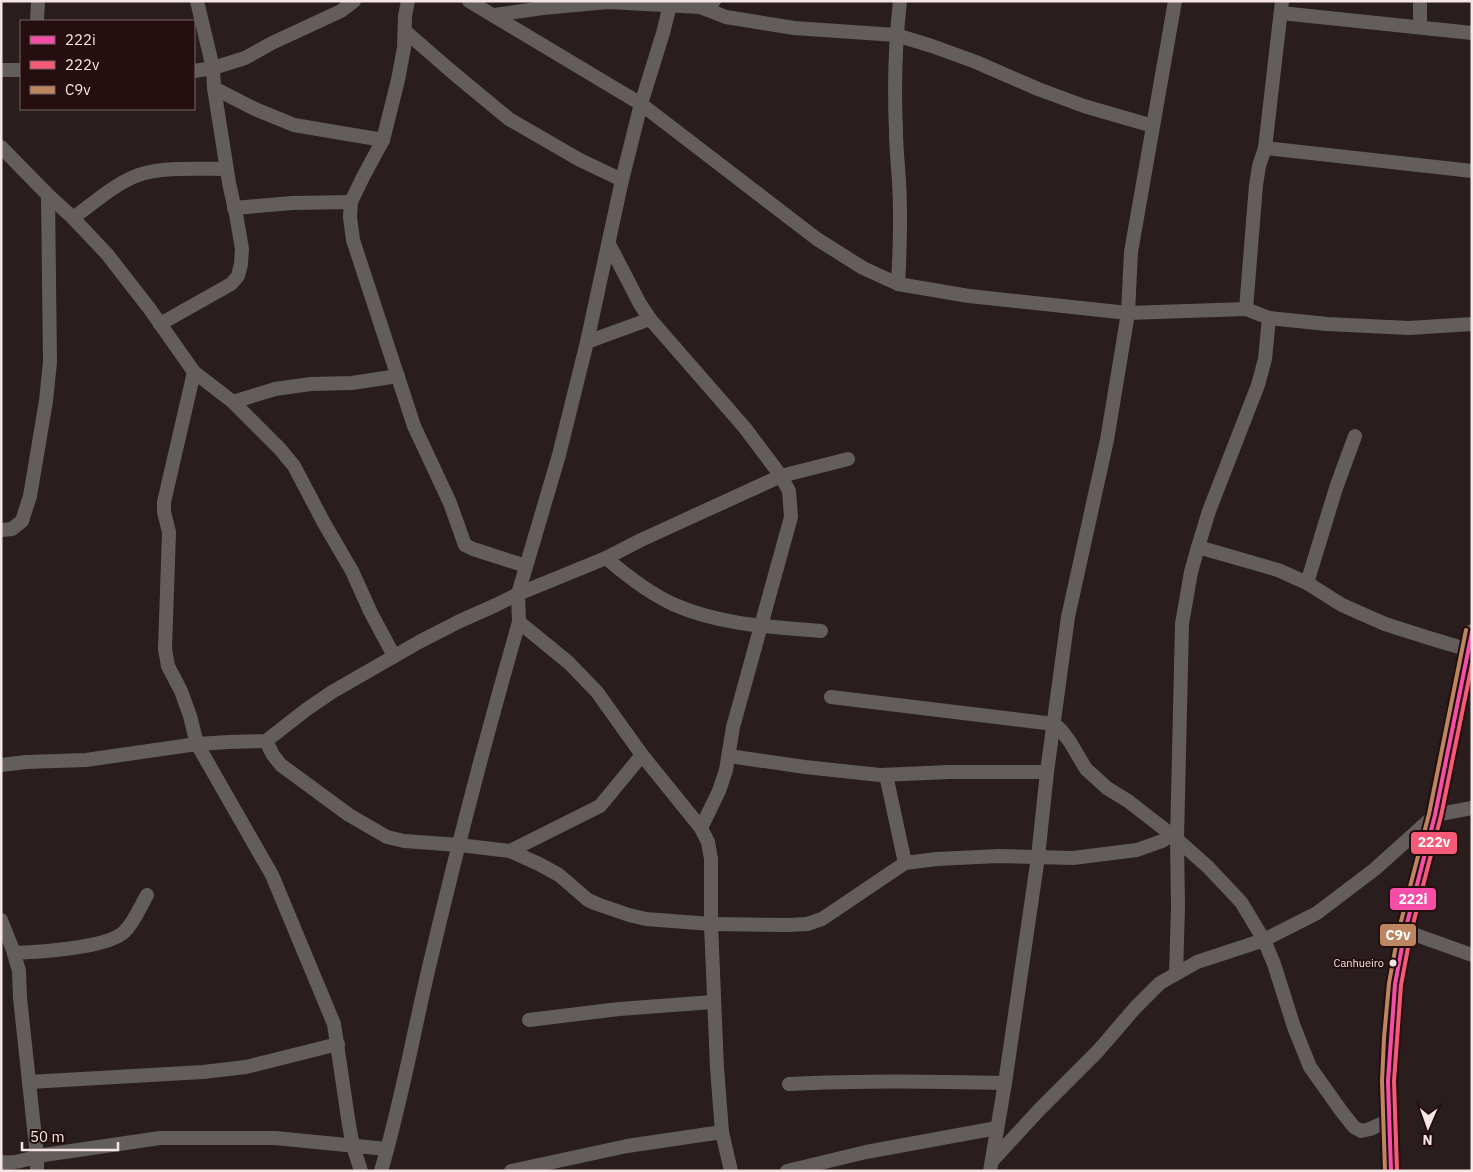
<svg xmlns="http://www.w3.org/2000/svg" width="1473" height="1172" font-family="'IBM Plex Sans',sans-serif">
	<style>
		.lines { fill: none; stroke-linecap: round; stroke-linejoin: round }
		.minor { stroke: #635e5d; stroke-width: 14 }
		.bus-1-casing { stroke: #240e0f; stroke-width: 8 }
		.bus-2-casing { stroke: #240e0f; stroke-width: 8 }
		.bus-3-casing { stroke: #240e0f; stroke-width: 8 }
		.bus-1 { stroke: #f54da8; stroke-width: 4 }
		.bus-2 { stroke: #f75a77; stroke-width: 4 }
		.bus-3 { stroke: #bb8660; stroke-width: 4 }
		.bus-dot { fill: #f6e5e5; stroke: #240e0f; stroke-width: 2 }
		.labels { text-anchor: middle; dominant-baseline: central; stroke-width: 4; stroke-linejoin: round; paint-order: stroke }
		.bus-label { font-size: 11px; fill: #f6e5e5; stroke: #240e0f; text-anchor: end }
		.line-badge { stroke: #240e0f; stroke-width: 2 }
		.badge-label { font-size: 14px; text-anchor: middle; font-weight: bold; fill: #fff }
	</style>
	<rect width="100%" height="100%" fill="#291d1d"/>
	<g class="lines">
		<g class="minor">
			<polyline points="408,1 405,16 404,48 398,80 383,140 363,177 351,202 350,217 353,240 414,426 450,503 465,545 473,549 526,566"/>
			<polyline points="469,1 641,104 817,239 863,268 898,284 969,296 1128,313 1246,309 1269,318 1327,324 1409,328 1472,324"/>
			<polyline points="700,7 726,17 757,22 794,28 896,35 932,46 976,62 1038,89 1084,106 1153,126"/>
			<polyline points="1281,13 1472,33"/>
			<polyline points="494,15 543,8 608,2 700,7 714,1"/>
			<polyline points="37,21 38,1"/>
			<polyline points="1420,27 1420,1"/>
			<polyline points="405,31 451,71 509,119 580,160 622,180"/>
			<polyline points="1,70 21,70"/>
			<polyline points="194,71 213,68 245,58 272,43 341,11 354,1"/>
			<polyline points="214,88 255,109 294,125 383,140"/>
			<polyline points="1,147 48,195 71,216 107,254 149,308 194,372 233,402 280,449 294,466 324,523 352,571 371,613 394,656"/>
			<polyline points="1265,148 1472,171"/>
			<polyline points="234,208 292,203 351,202"/>
			<path d="M73 218C94 203 120 179 145 173 168 167 202 169 227 169"/>
			<polyline points="609,244 640,304 650,319 745,428 781,476 789,491 791,517 733,727 726,770 719,791 701,828"/>
			<path d="M898 284C900 249 901 215 899 181 898 164 896 148 896 131 894 87 895 45 900 1"/>
			<polyline points="1246,309 1256,185 1259,166 1265,148 1282,1"/>
			<polyline points="160,324 231,284 238,276 241,264 242,249 236,214 229,183 214,88 213,68 197,1"/>
			<polyline points="587,342 650,319"/>
			<polyline points="194,372 164,502 164,512 169,532 165,649 168,666 181,691 190,716 197,744 272,875 334,1024 349,1125 353,1146 361,1171"/>
			<polyline points="233,402 275,389 311,384 352,383 398,376"/>
			<polyline points="1,530 12,529 22,521 30,496 46,401 50,362 48,195"/>
			<polyline points="1198,547 1278,570 1307,583 1342,605 1385,624 1429,638 1469,650"/>
			<path d="M606 558C627 576 650 594 675 605 721 625 772 627 821 631"/>
			<polyline points="1307,583 1336,488 1355,436"/>
			<polyline points="519,622 569,663 597,692 642,755 701,828 708,842 711,859 711,924 717,1068 722,1132 731,1171"/>
			<polyline points="831,697 1054,724 1061,730 1070,742 1086,769 1107,788 1128,801 1172,835 1208,867 1241,902 1264,940 1274,964 1294,1027 1310,1067 1342,1112 1354,1127 1361,1131 1370,1129 1390,1120"/>
			<polyline points="266,741 273,755 281,765 349,815 387,837 404,841 459,845 510,851 539,864 559,875 588,900 597,904 629,915 646,919 711,924 788,925 807,924 822,919 905,863 937,859 999,856 1073,858 1137,850 1162,841 1172,835"/>
			<polyline points="729,756 805,767 880,775 950,772 1047,772"/>
			<polyline points="1,765 26,762 86,760 197,744 229,742 266,741 307,709 332,692 419,642 460,621 496,605 518,594 606,558 641,540 781,476 848,459"/>
			<polyline points="886,775 905,863"/>
			<polyline points="510,851 600,806 642,755"/>
			<polyline points="1,920 13,950 19,971 20,998 37,1156 37,1171"/>
			<polyline points="1405,931 1472,955"/>
			<path d="M14 953C38 952 107 948 124 932 134 923 140 907 147 895"/>
			<polyline points="1176,974 1178,907 1177,840 1182,624 1191,572 1198,547 1209,511 1258,385 1265,359 1269,318"/>
			<polyline points="529,1020 619,1009 713,1002"/>
			<polyline points="29,1082 203,1072 246,1067 338,1044"/>
			<path d="M789 1084C861 1080 933 1081 1005 1083"/>
			<polyline points="992,1161 1039,1110 1098,1051 1135,1008 1160,983 1197,962 1264,940 1317,913 1375,869 1435,815 1472,808"/>
			<path d="M1 1162C14 1164 26 1160 37 1156L160 1138H275L387 1149"/>
			<path d="M381 1171C401 1104 413 1035 429 967 456 852 486 736 519 622L518 594 559 455 587 342 622 180 641 104 663 33 670 5 672 1"/>
			<polyline points="511,1171 627,1146 722,1132"/>
			<polyline points="787,1171 866,1152 997,1128"/>
			<polyline points="990,1171 1005,1083 1038,857 1047,772 1068,617 1107,440 1128,313 1131,252 1175,1"/>
			<polyline points="1391,1171 1388,1081 1390,1039 1395,984 1405,931 1435,815 1472,631"/>
		</g>
		<g class="bus-1-casing">
			<polyline id="bus-1" points="1391,1171 1388,1081 1395,984 1405,931 1435,815 1472,632"/>
		</g>
		<g class="bus-2-casing">
			<polyline id="bus-2" points="1397,1171 1394,1081 1401,985 1411,932 1441,816 1472,664"/>
		</g>
		<g class="bus-3-casing">
			<polyline id="bus-3" points="1385,1171 1382,1081 1384,1038 1389,983 1399,929 1429,814 1466,630"/>
		</g>
		<use href="#bus-1" class="bus-1"/>
		<use href="#bus-2" class="bus-2"/>
		<use href="#bus-3" class="bus-3"/>
	</g>
	<circle class="bus-dot" cx="1393" cy="963" r="4.5"/>
	<g class="labels">
		<g class="bus-label">
			<text x="1384" y="963">Canhueiro</text>
		</g>
	</g>
	<g class="line-badge">
		<rect x="1410" y="831" width="48" height="24" rx="5" fill="#f75a77"/>
		<rect x="1389" y="887" width="48" height="24" rx="5" fill="#f54da8"/>
		<rect x="1379" y="923" width="38" height="24" rx="5" fill="#bb8660"/>
	</g>
	<g class="badge-label">
		<text x="1434" y="847">222v</text>
		<text x="1413" y="904">222i</text>
		<text x="1398" y="940">C9v</text>
	</g>
	<rect width="1473" height="1172" fill="none" stroke="#f6e5e5" stroke-width="5"/>
	<rect x="20" y="20" width="175" height="90" fill="#240e0f" stroke="#786465"/>
	<rect x="30" y="36" width="25" height="8" fill="#f54da8" stroke="#786465"/>
	<text x="65" y="45" font-size="15" fill="#f6e5e5">222i</text>
	<rect x="30" y="61" width="25" height="8" fill="#f75a77" stroke="#786465"/>
	<text x="65" y="70" font-size="15" fill="#f6e5e5">222v</text>
	<rect x="30" y="86" width="25" height="8" fill="#bb8660" stroke="#786465"/>
	<text x="65" y="95" font-size="15" fill="#f6e5e5">C9v</text>
	<g transform="translate(1428 1127) rotate(182)" stroke="#240e0f" stroke-width="4" paint-order="stroke">
	<path d="M0-4L9 19L0 12L-9 19Z" fill="#f6e5e5"/>
	<text y="-8" font-size="14" font-weight="bold" text-anchor="middle" fill="#f6e5e5">N</text>
	</g>
	<path d="M22 1142v8h96v-8" fill="none" stroke="#f6e5e5" stroke-width="2.5"/>
	<text x="30" y="1142" font-size="15" fill="#f6e5e5" stroke="#240e0f" stroke-width="4" paint-order="stroke">50 m</text>
</svg>
